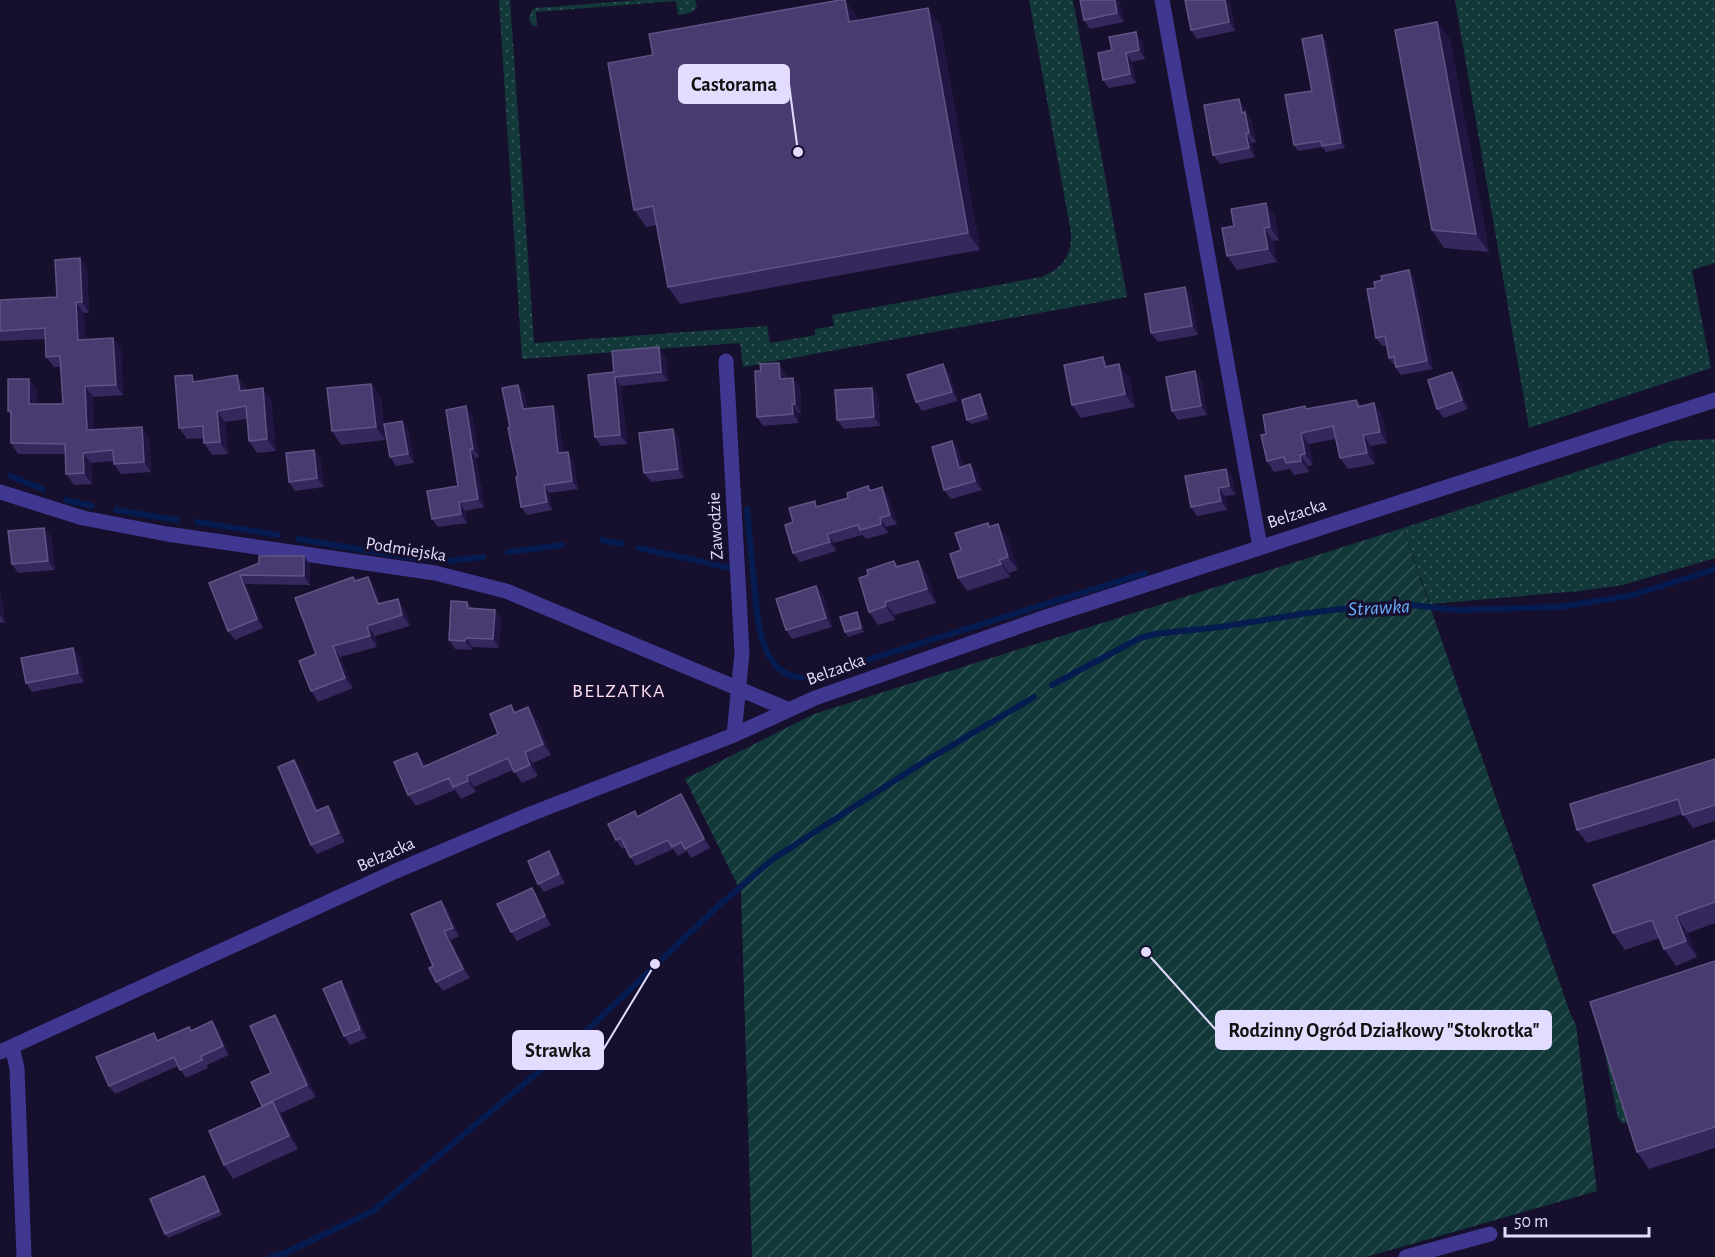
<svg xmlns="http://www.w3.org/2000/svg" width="1715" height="1257" font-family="'Alegreya Sans',sans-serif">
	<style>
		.grass { fill: url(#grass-dots) }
		.garden { fill: url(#garden-furrows) }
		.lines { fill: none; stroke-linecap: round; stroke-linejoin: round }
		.stream { stroke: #061c50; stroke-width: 6 }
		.street { stroke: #403791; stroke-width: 15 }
		.wall { fill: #35285d }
		.shaded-wall { fill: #211643 }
		.building { fill: #483b6f; stroke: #605485; stroke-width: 1.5 }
		.labels { text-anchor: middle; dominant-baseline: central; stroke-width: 6; stroke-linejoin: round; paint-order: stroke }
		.street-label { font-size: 18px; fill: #e3dcff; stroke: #170f2e }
		.water-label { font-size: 20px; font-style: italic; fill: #6ab1ff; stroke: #170f2e }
		.neighbourhood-label { font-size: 20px; letter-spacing: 1.5px; fill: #ffdef1; stroke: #170f2e }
		.leader { fill: none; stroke: #e3dcff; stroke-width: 2 }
		.callout-dot { fill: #e3dcff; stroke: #170f2e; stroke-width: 2 }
		.callout { fill: #e3dcff; stroke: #e3dcff; stroke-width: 2 }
		.callout-label { font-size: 20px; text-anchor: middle; font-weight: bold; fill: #111 }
	</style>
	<defs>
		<pattern id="grass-dots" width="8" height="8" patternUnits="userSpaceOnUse" patternTransform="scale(1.5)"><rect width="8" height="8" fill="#123839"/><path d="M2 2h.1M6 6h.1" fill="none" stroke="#345457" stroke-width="1.8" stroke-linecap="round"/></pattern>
		<pattern id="garden-furrows" width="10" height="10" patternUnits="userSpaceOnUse" patternTransform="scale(1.5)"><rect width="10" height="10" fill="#123839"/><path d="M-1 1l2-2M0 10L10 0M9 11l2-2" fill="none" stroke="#345457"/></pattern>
	</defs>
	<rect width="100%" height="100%" fill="#170f2e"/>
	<g class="grass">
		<path d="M499 0H510L534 343 767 326 770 343 815 335V329L834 326 832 315 1041 277C1062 269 1072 256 1071 233L1029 0H1073L1127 297 743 367 740 343 522 359Z"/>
		<polygon points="639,0 695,0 697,7 691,13 678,15 676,1 536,12 537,27 532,25 529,19 532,10 536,8"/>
		<polygon points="1455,0 1715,0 1715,263 1692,270 1711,368 1529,428"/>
		<polygon points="1715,439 1715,558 1623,585 1580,591 1430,604 1403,528 1672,441"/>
		<polygon points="1598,1020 1635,1123 1622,1123 1618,1118"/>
	</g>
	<polygon class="garden" points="1403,528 1570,1013 1576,1025 1597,1191 1366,1257 752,1257 741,892 685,779 814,714"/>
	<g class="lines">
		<g class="stream">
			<polyline points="10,476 43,489"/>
			<polyline points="66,500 92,506"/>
			<path d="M747 509C749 534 752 558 754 583 758 621 760 688 816 676L1145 573"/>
			<polyline points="116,510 177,520"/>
			<polyline points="197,522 278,535"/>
			<polyline points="298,539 406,557 448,561 483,557"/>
			<polyline points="602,540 622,544"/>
			<polyline points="639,548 731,568"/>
			<polyline points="508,552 562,545"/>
			<polyline points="1052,685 1140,638 1155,634 1220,627 1308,613 1394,603 1457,610 1560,607 1633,595 1715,569"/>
			<polyline points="271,1257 285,1253 373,1211 582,1035 718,906 773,859 922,763 1034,697"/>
		</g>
		<g class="street">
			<polyline points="1162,0 1260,547"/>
			<polyline points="726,361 742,653 734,735"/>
			<polyline points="0,492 83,518 167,534 435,573 506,591 787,709"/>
			<polyline points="12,1047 17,1068 24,1257"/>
			<polyline points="0,1052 396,871 528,815 734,735 815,698 1037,620 1715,400"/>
			<polyline points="1406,1257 1490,1234"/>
		</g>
	</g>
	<g class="wall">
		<polygon points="1119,0 1124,22 1090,29 1084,20"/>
		<polygon points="1230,2 1235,31 1197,39 1191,30"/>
		<polygon points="857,17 858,20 940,25 980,250 680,304 668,287 657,225 646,227 634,210"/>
		<polygon points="1437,22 1450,40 1489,252 1444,248 1432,230"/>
		<polygon points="1142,41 1145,59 1132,62 1136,83 1109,88 1103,80 1112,50"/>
		<polygon points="1326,41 1345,148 1326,152 1322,147 1298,151 1294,145 1312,91"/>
		<polygon points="1245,108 1246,113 1251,121 1256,142 1252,143 1255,157 1220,164 1213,155"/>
		<polygon points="1275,216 1279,240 1273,241 1277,262 1237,270 1227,256"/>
		<polygon points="80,258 87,269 89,313 84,313 85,340 113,338 121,349 123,395 93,397 94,430 149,437 151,472 121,474 114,464 114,461 91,463 92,484 74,485 66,474 65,454 18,454 11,443 11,416 8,411 29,379 37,390 37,404 63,404 61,367 54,367 46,357 45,339 0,341 0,300 57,297"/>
		<polygon points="1414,278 1433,369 1401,375 1389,358 1386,346 1382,346 1376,338"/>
		<polygon points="1191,296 1198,335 1158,342 1151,333"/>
		<polygon points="665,356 668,381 621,386 627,444 601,446 595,437 614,372"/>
		<polygon points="1109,366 1129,377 1135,407 1081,418 1072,405"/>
		<polygon points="1195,371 1201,380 1207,415 1178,420 1172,411"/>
		<polygon points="785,372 786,378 800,387 801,413 799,413 799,423 763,426 757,417"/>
		<polygon points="1452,372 1459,381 1468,409 1444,418 1437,409"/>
		<polygon points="949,373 958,401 922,411 916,402"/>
		<polygon points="197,381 245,386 246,390 271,400 276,451 257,453 249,441 247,419 225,422 228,454 212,455 204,443 204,438 187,439 179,428"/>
		<polygon points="371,384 381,397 385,440 341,445 332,431"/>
		<polygon points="518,385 524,393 527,408 553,406 558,413 563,453 568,452 573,460 578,489 549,493 552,510 527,515 521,507 518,476 510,427"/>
		<polygon points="872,388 878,397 880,426 844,429 837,420"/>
		<polygon points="980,394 983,399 989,419 971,424 967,420"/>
		<polygon points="1356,400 1361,406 1382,414 1387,443 1371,446 1375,464 1348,469 1340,458 1336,439 1309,444 1313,465 1308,466 1309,472 1294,475 1290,469 1274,472 1267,461 1266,434 1307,409"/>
		<polygon points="472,415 479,457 476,458 484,507 465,511 467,523 438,527 432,519 458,486"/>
		<polygon points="402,421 408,430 414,463 396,466 390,457"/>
		<polygon points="679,438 684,478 651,482 644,473"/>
		<polygon points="952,441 958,450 963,466 977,473 982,490 951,499 944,490"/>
		<polygon points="314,450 320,459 324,487 295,491 289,482"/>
		<polygon points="1226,469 1232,477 1235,495 1225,496 1227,510 1197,516 1191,507"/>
		<polygon points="868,486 871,490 882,487 888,496 897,524 886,527 888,533 866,539 862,535 834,543 836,551 800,562 793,553 819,506 848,498"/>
		<polygon points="988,523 991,526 1007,537 1018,570 1009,573 1010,577 967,591 958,578 961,550"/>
		<polygon points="44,528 51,537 55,570 18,573 12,564"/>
		<polygon points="304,556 310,565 310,585 246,584 263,628 235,640 228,631 209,583"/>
		<polygon points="894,561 898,566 918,561 927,574 936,603 894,615 895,620 878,625 869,612 868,575"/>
		<polygon points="353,577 356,581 375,588 381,604 398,599 405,610 410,626 375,636 377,647 340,657 353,688 318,702 311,691 316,654"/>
		<polygon points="816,586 823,595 832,627 792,639 786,630"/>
		<polygon points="0,593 5,622 0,623"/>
		<polygon points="467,602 472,608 501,619 499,648 472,647 472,650 455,649 449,640"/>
		<polygon points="860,617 864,632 848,637 845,632"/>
		<polygon points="80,657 84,682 32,692 26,683"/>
		<polygon points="511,705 516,712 536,718 551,755 533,763 538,776 522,783 513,770 474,787 476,792 461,799 455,790 416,806 408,795 417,753 426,765 498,734"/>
		<polygon points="1715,759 1715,821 1693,828 1683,814 1587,843 1577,830"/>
		<polygon points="301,769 318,810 328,806 334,815 345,842 317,854 311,845"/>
		<polygon points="687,803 710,848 691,858 687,851 678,856 673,849 636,866 630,857 626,847 622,849 616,840 635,811 638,817"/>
		<polygon points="1715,840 1715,923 1688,933 1697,957 1676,966 1664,949 1660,938 1625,950 1613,933"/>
		<polygon points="549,851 555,860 565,883 544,892 538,884"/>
		<polygon points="532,888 538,897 551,925 517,941 511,932"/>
		<polygon points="441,901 448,910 459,936 451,940 470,978 443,991 436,982 433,966"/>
		<polygon points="1715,961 1715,1148 1649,1169 1637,1152"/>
		<polygon points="347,990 367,1038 350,1045 344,1036"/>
		<polygon points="275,1015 283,1027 316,1097 281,1113 298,1149 233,1179 224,1165 262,1107 271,1073"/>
		<polygon points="212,1021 218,1030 229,1055 207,1065 208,1068 186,1078 178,1066 115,1094 109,1086 159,1040 189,1027 191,1030"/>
		<polygon points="204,1176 207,1180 222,1215 168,1238 165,1234"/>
	</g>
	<g class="shaded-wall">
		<polygon points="845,0 857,17 861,39 849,22"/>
		<polygon points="1115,0 1119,0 1124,22 1117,13"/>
		<polygon points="1225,0 1228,0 1230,2 1235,31 1229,22"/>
		<polygon points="928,8 940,25 980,250 968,233"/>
		<polygon points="1437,22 1450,40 1489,252 1476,234"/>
		<polygon points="1136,32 1142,41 1145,59 1139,50"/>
		<polygon points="1322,35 1326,41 1345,148 1341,143"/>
		<polygon points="1126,53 1132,62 1136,83 1130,74"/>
		<polygon points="1239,99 1245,108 1246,113 1251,121 1256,142 1249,133 1242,113"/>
		<polygon points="1246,134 1252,143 1255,157 1249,148"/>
		<polygon points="1266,203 1275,216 1279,240 1270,227"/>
		<polygon points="1264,228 1273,241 1277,262 1268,249"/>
		<polygon points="80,258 87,269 89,313 82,302"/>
		<polygon points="1409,270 1414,278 1433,369 1427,361"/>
		<polygon points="1185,287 1191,296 1198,335 1192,326"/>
		<polygon points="76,302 84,313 86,351 78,340"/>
		<polygon points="113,338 121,349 123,395 116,385"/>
		<polygon points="659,347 665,356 668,381 661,372"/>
		<polygon points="1103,357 1112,370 1105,367"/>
		<polygon points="779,363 785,372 786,388 780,379"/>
		<polygon points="943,364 949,373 958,401 952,392"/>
		<polygon points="1119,364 1129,377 1135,407 1125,394"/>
		<polygon points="1195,371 1201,380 1207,415 1201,406"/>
		<polygon points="1452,372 1459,381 1468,409 1462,400"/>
		<polygon points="237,375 245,386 248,403 240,391"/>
		<polygon points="615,377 621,386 627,444 620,435"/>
		<polygon points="793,378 800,387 801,413 795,404"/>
		<polygon points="29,379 37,390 37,415 29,404"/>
		<polygon points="371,384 381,397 385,440 376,427"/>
		<polygon points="518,385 524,393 528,417 523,409"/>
		<polygon points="85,386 93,397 95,441 87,430"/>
		<polygon points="263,388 271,400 276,451 267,439"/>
		<polygon points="872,388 878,397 880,426 874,417"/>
		<polygon points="980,394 983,399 989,419 986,414"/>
		<polygon points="1374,403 1382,414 1387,443 1380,432"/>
		<polygon points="792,404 799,413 799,423 793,414"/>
		<polygon points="466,406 472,415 479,457 473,449"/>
		<polygon points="553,406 558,413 564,461 558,453"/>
		<polygon points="217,411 225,422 228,454 220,442"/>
		<polygon points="402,421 408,430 414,463 408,454"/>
		<polygon points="142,427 149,437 151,472 144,462"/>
		<polygon points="673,429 679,438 684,478 678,469"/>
		<polygon points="1301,433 1309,444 1313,465 1305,454"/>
		<polygon points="1363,435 1371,446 1375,464 1367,453"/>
		<polygon points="952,441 958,450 965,476 959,468"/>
		<polygon points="470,449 476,458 484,507 478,499"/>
		<polygon points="314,450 320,459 324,487 317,478"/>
		<polygon points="568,452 573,460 578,489 572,481"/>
		<polygon points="83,453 91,463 92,484 84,473"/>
		<polygon points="1300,455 1308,466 1309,472 1301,461"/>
		<polygon points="970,464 977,473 982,490 975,481"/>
		<polygon points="1226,469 1232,477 1235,495 1229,486"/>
		<polygon points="544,485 549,493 552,510 547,502"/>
		<polygon points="882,487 888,496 897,524 890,515"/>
		<polygon points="1218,488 1225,496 1227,510 1221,501"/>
		<polygon points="459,502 465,511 467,523 461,514"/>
		<polygon points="880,518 886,527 888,533 881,524"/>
		<polygon points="998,524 1007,537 1018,570 1008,557"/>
		<polygon points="44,528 51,537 55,570 48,561"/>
		<polygon points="827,534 834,543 836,551 830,542"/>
		<polygon points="304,556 310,565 310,585 304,576"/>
		<polygon points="999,560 1009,573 1010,577 1001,564"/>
		<polygon points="918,561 927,574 936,603 927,589"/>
		<polygon points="240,575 246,584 263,628 257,619"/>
		<polygon points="368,577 375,588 386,615 378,604"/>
		<polygon points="816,586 823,595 832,627 826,618"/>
		<polygon points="0,593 5,622 0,615"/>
		<polygon points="398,599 405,610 410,626 402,615"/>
		<polygon points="885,602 894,615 895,620 886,606"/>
		<polygon points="495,610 501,619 499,648 493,639"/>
		<polygon points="857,612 860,617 864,632 861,628"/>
		<polygon points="367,626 375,636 377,647 370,636"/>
		<polygon points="466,638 472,647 472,650 465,641"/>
		<polygon points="333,646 340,657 353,688 345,678"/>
		<polygon points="73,648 80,657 84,682 78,673"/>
		<polygon points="528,707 536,718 551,755 543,744"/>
		<polygon points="525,752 533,763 538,776 530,765"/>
		<polygon points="417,753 425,764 431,778 423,767"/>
		<polygon points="294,760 301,769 323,820 316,811"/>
		<polygon points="467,776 474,787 476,792 468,781"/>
		<polygon points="681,794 687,803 710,848 704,839"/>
		<polygon points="328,806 334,815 345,842 339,833"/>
		<polygon points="549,851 555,860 565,883 559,874"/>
		<polygon points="532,888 538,897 551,925 545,916"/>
		<polygon points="441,901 448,910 459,936 453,928"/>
		<polygon points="1676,916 1688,933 1697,957 1686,941"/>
		<polygon points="444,931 451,940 470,978 463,969"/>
		<polygon points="341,981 347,990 367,1038 360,1029"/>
		<polygon points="275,1015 283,1027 316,1097 307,1085"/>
		<polygon points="212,1021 218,1030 229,1055 223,1046"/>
		<polygon points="273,1102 282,1115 298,1149 289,1136"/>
		<polygon points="204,1176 207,1180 222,1215 219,1211"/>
	</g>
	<g class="building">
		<polygon points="840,0 845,0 849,22 928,8 968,233 668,287 653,206 634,210 608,63 653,55 649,34"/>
		<polygon points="1080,0 1115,0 1117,13 1084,20"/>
		<polygon points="1185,0 1225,0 1229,22 1191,30"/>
		<polygon points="1437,22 1476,234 1432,230 1395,30"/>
		<polygon points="1136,32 1139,50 1126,53 1130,74 1103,80 1098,53 1112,50 1109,37"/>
		<polygon points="1322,35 1341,143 1322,146 1321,141 1294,145 1285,95 1312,91 1302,39"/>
		<polygon points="1239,99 1242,113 1245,112 1249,133 1246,134 1249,148 1213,155 1204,105"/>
		<polygon points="1266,203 1270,227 1264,228 1268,249 1227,256 1222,228 1234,226 1231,209"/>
		<polygon points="80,258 82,302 76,302 78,340 113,338 116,385 85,386 87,430 142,427 144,462 114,464 113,450 83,453 84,473 66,474 65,444 11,443 11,411 8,411 8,379 29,379 29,404 63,404 60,356 46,357 45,328 0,331 0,300 57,297 55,260"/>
		<polygon points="1409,270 1427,361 1396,367 1394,356 1389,358 1385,336 1376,338 1367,289 1375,288 1374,282 1382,280 1381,276"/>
		<polygon points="1185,287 1192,326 1151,333 1145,294"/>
		<polygon points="659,347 661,372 615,377 620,435 595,437 588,375 614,372 612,351"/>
		<polygon points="1103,357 1105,367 1119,364 1125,394 1072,405 1064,365"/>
		<polygon points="779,363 780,379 793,378 795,404 792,404 793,414 757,417 755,371 761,371 760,364"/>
		<polygon points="943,364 952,392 916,402 907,375"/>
		<polygon points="1195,371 1201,406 1172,411 1166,377"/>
		<polygon points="1452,372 1462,400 1437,409 1428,380"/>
		<polygon points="192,375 193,382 237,375 240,391 263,388 267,439 249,441 246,406 217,411 220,442 204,443 203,426 179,428 175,376"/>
		<polygon points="371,384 376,427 332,431 327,388"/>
		<polygon points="518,385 523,409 553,406 558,453 568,452 572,481 544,485 547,502 521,507 516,477 518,476 508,428 510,427 502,388"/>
		<polygon points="872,388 874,417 837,420 835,390"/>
		<polygon points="980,394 986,414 967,420 962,400"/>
		<polygon points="1356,400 1358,407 1374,403 1380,432 1363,435 1367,453 1340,458 1333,426 1301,433 1305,454 1300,455 1301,461 1286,463 1284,457 1267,461 1261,435 1266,434 1263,415 1305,406 1306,409"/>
		<polygon points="466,406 473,449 470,449 478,499 459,502 461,514 432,519 427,491 458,486 446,410"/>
		<polygon points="402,421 408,454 390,457 384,424"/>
		<polygon points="673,429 678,469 644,473 639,433"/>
		<polygon points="952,441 959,468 970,464 975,481 944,490 932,447"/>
		<polygon points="314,450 317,478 289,482 286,453"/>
		<polygon points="1226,469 1229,486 1218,488 1221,501 1191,507 1185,476"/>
		<polygon points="868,486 870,491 882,487 890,515 880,518 881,524 860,530 858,525 827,534 830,542 793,553 785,525 793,522 789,508 815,501 816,507 848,498 847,493"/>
		<polygon points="988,523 989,527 998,524 1008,557 999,560 1001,564 958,578 950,554 961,550 955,533"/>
		<polygon points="44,528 48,561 12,564 8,531"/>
		<polygon points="259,556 304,556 304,576 240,575 257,619 228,631 209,583 259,563"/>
		<polygon points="894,561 896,567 918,561 927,589 885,602 886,606 869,612 859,578 868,575 867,570"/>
		<polygon points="353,577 355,581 368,577 378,604 398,599 402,615 367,626 370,636 333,646 345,678 311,691 299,661 316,654 295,598"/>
		<polygon points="816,586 826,618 786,630 776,599"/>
		<polygon points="451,601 467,602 467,608 495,610 493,639 466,638 465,641 449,640"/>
		<polygon points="857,612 861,628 845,632 840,617"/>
		<polygon points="73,648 78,673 26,683 21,658"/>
		<polygon points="511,705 514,713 528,707 543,744 525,752 530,765 514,772 508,758 467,776 468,781 453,787 449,778 408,795 394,762 417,753 423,767 498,734 490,714"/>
		<polygon points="1715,759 1715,805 1683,815 1678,799 1577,830 1570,804"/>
		<polygon points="294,760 316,811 328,806 339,833 311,845 278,767"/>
		<polygon points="681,794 704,839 685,849 681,842 672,847 668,840 630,857 621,838 616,840 608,824 635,811 637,817"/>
		<polygon points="1715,840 1715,902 1676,916 1686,941 1664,949 1652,920 1613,933 1593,885"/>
		<polygon points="549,851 559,874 538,884 528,861"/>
		<polygon points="532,888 545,916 511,932 497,904"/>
		<polygon points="441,901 453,928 444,931 463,969 436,982 429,968 433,966 411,914"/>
		<polygon points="1715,961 1715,1127 1637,1152 1590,1002"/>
		<polygon points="341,981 360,1029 344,1036 323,989"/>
		<polygon points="275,1015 307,1085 262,1106 251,1082 271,1073 250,1026"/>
		<polygon points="212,1021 223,1046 201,1056 202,1060 180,1070 174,1057 109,1086 96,1057 154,1033 157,1041 189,1027 191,1031"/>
		<polygon points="273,1102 289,1136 224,1165 209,1131"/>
		<polygon points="204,1176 219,1211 165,1234 150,1199"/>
	</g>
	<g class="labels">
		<g class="street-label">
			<text transform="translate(1297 514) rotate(-18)">Belzacka</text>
			<text transform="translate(716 526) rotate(-93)">Zawodzie</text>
			<text transform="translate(406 550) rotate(9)">Podmiejska</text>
			<text transform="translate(836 670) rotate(-20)">Belzacka</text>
			<text transform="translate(386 855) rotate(-24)">Belzacka</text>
		</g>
		<g class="water-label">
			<text transform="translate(1379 608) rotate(-3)">Strawka</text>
		</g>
		<g class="neighbourhood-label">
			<text x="619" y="691">BELZATKA</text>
		</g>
	</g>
	<path class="leader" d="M798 152L789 84M1146 952L1216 1030M655 964L603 1050"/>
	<g class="callout-dot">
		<circle cx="798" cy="152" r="6"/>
		<circle cx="1146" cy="952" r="6"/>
		<circle cx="655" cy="964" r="6"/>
	</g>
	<g class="callout">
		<rect x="679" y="65" width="110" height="38" rx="6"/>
		<rect x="1216" y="1011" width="335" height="38" rx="6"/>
		<rect x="513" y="1031" width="90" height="38" rx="6"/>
	</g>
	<g class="callout-label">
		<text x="734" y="91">Castorama</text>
		<text x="1384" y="1037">Rodzinny Ogród Działkowy "Stokrotka"</text>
		<text x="558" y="1057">Strawka</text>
	</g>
	<path d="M1505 1227v9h144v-9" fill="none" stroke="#e3dcff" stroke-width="3"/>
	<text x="1514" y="1227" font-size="18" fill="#e3dcff" stroke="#170f2e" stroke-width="4.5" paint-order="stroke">50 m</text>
</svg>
